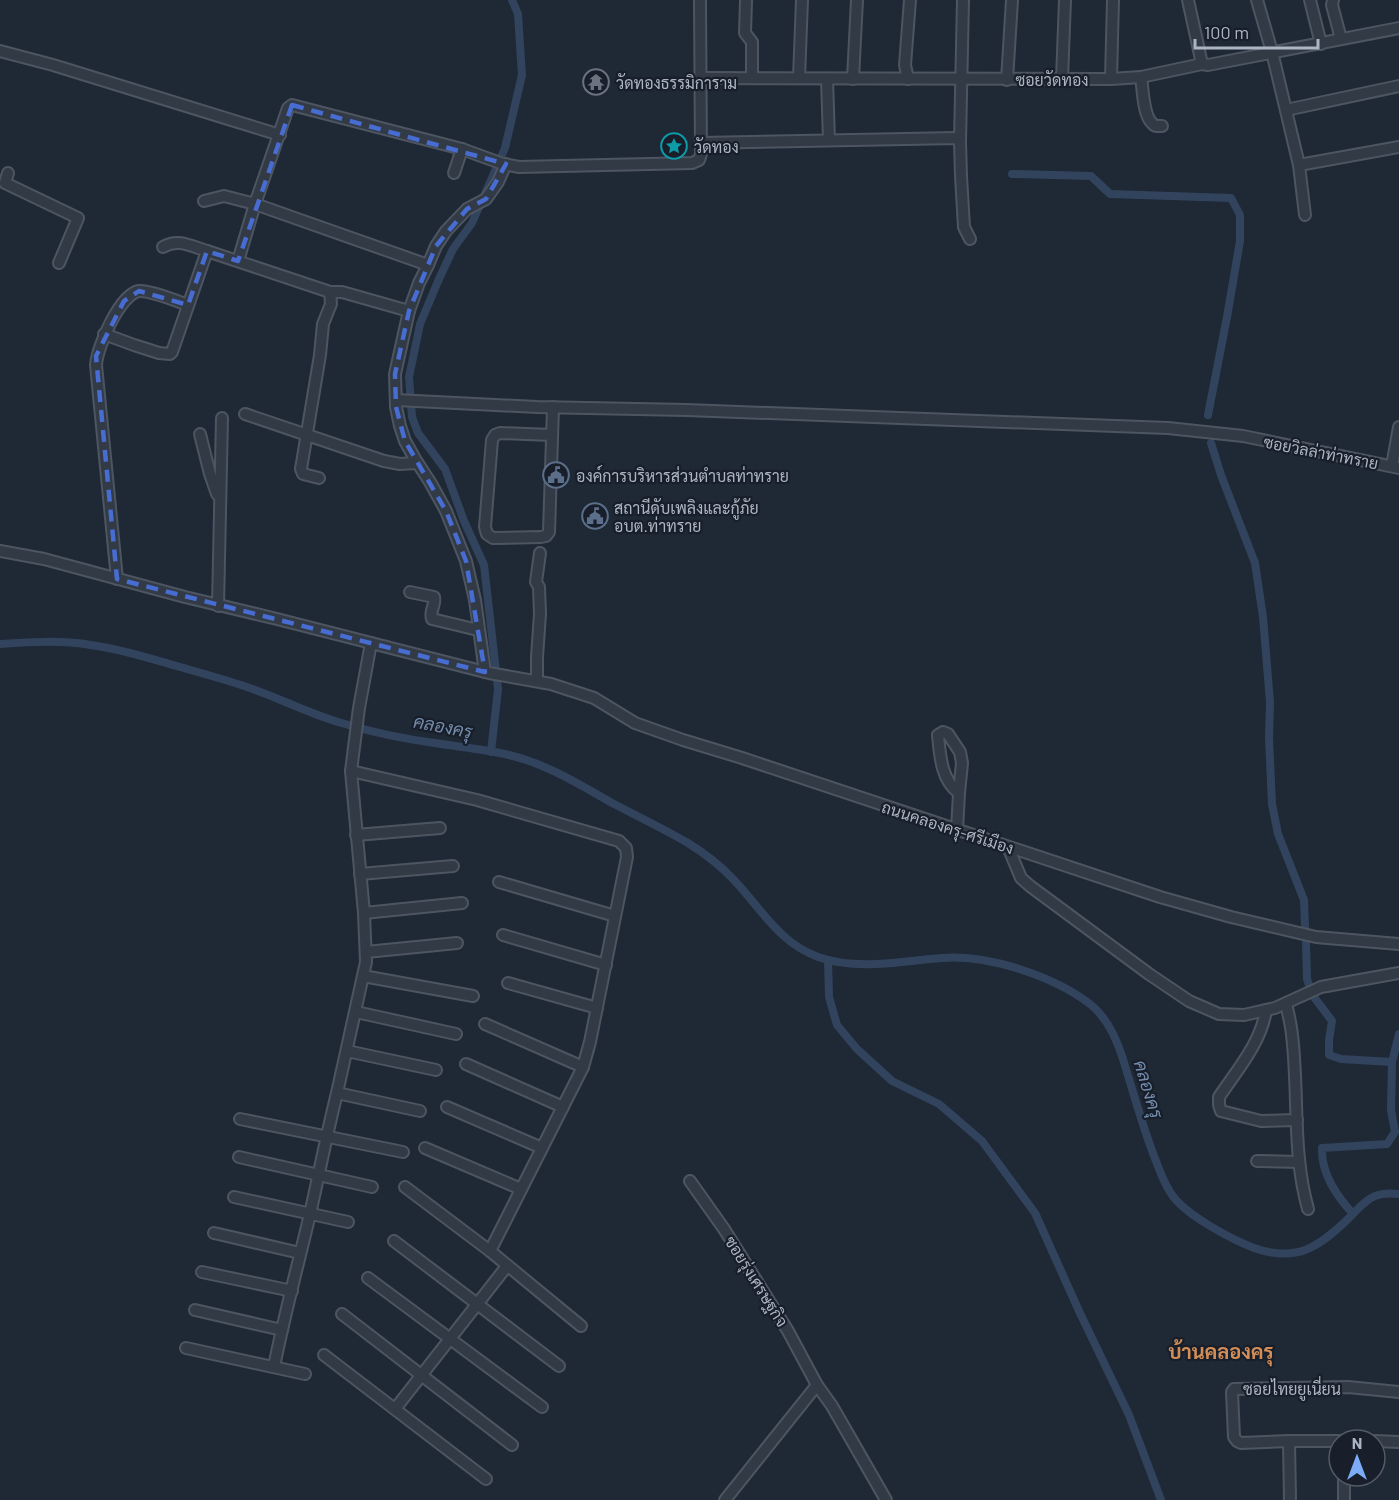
<svg xmlns="http://www.w3.org/2000/svg" width="1399" height="1500" font-family="Barlow,Sarabun,sans-serif">
	<style>
		.lines { fill: none; stroke-linecap: round; stroke-linejoin: round }
		.canal { stroke: #32445d; stroke-width: 8 }
		.minor-casing { stroke: #4d5561; stroke-width: 14 }
		.minor { stroke: #323a46; stroke-width: 10 }
		.marked { fill: none; stroke: #486dd2; stroke-width: 4.5; stroke-dasharray: 12 8; stroke-linejoin: round }
		.labels { text-anchor: middle; dominant-baseline: central; stroke-width: 4.5; stroke-linejoin: round; paint-order: stroke }
		.street-label { font-size: 16px; fill: #acb5c3; stroke: #181f2a }
		.poi-label { font-size: 16px; fill: #acb5c3; stroke: #181f2a; text-anchor: start }
		.water-label { font-size: 18px; font-style: italic; fill: #748cac; stroke: #181f2a }
		.quarter-label { font-size: 20px; font-weight: bold; fill: #d38e58; stroke: #181f2a }
	</style>
	<rect width="100%" height="100%" fill="#1f2835"/>
	<g class="lines">
		<g class="canal">
			<polyline points="1012,174 1091,176 1110,194 1231,198 1240,215 1240,241 1227,317 1208,415"/>
			<polyline points="1211,443 1221,475 1255,563 1263,617 1270,702 1269,738 1272,804 1278,834 1304,900 1305,927"/>
			<path d="M0 644C30 642 61 640 91 645 122 649 151 659 180 667 201 673 223 679 244 686 278 697 311 715 345 724 375 733 405 739 435 743 459 747 484 749 509 755 547 764 580 785 614 804 639 817 664 829 688 843 704 853 720 865 733 879 761 908 778 942 818 957 858 971 901 961 942 958 988 954 1053 976 1090 1004 1110 1020 1119 1045 1126 1069 1135 1098 1143 1127 1154 1156 1160 1171 1165 1187 1176 1200 1192 1218 1231 1239 1254 1248 1297 1263 1319 1247 1349 1218 1357 1210 1365 1200 1375 1196 1382 1193 1391 1193 1399 1194"/>
			<polyline points="491,752 498,689 484,565 464,521 445,469 418,433 412,417 409,377 420,324 439,279 453,249 472,223 505,148 522,75 518,14 512,0"/>
			<polyline points="1306,942 1307,979 1309,985"/>
			<polyline points="828,960 829,997 837,1025 857,1049 892,1081 939,1104 982,1141 1035,1213 1079,1311 1129,1415 1161,1500"/>
			<polyline points="1311,993 1332,1021 1329,1040 1329,1055 1341,1059 1392,1062"/>
			<path d="M1353 1214C1337 1196 1321 1174 1322 1148L1387 1144 1395 1132 1391 1110 1392 1062 1399 1034"/>
		</g>
		<g class="minor-casing">
			<g id="minor">
				<polyline points="746,0 745,33 752,42 752,78"/>
				<polyline points="1188,0 1202,64"/>
				<polyline points="1257,0 1272,52 1299,165 1305,215"/>
				<polyline points="1310,0 1321,44"/>
				<polyline points="1333,0 1332,5 1341,39"/>
				<polyline points="0,51 53,65 280,135"/>
				<path d="M1141 77C1143 89 1143 115 1152 123 1155 127 1157 126 1162 126"/>
				<polyline points="700,78 1111,79 1141,77 1202,64 1208,65 1399,28"/>
				<polyline points="799,78 802,0"/>
				<polyline points="827,79 829,140"/>
				<polyline points="853,79 857,0"/>
				<polyline points="908,79 905,65 910,0"/>
				<polyline points="1062,79 1065,0"/>
				<polyline points="1111,79 1113,0"/>
				<polyline points="1007,80 1012,0"/>
				<polyline points="1286,110 1399,86"/>
				<polyline points="960,142 963,0"/>
				<polyline points="701,143 957,138 960,142 961,176 964,227 970,239"/>
				<polyline points="1299,165 1399,147"/>
				<polyline points="8,173 5,183 78,218 59,263"/>
				<polyline points="454,173 462,149"/>
				<polyline points="204,201 224,196 255,204 428,265"/>
				<path d="M163 247C178 238 191 246 207 251"/>
				<polyline points="238,261 255,204 288,108 292,105 462,149 503,164 519,167 692,163 699,160 701,154 700,0"/>
				<polyline points="330,292 342,292 409,311"/>
				<polyline points="104,334 134,345 159,353 170,354 172,352 207,251 330,292 331,304 323,324 320,355 301,469 303,474 319,478"/>
				<polyline points="396,400 537,407 687,410 1168,428 1243,436 1399,468"/>
				<polyline points="245,414 384,461 400,464 417,463"/>
				<polyline points="200,434 210,474 217,494"/>
				<path d="M552 435 500 433 495 435 492 440 485 527 487 534 493 538 541 537 546 536 549 532C550 491 552 449 553 407"/>
				<polyline points="1392,466 1399,427"/>
				<polyline points="0,551 44,559 185,597 277,619 489,673 551,684 594,698 635,723 683,740 742,758 1160,897 1231,917 1316,937 1399,944"/>
				<path d="M117 579 96 365C97 347 120 294 139 291 150 290 177 301 188 305"/>
				<path d="M410 592 434 597C436 605 429 611 432 619L478 630"/>
				<polyline points="218,606 222,418"/>
				<polyline points="371,643 359,708 351,771 364,913 366,962 337,1093 420,1111"/>
				<polyline points="485,672 475,600 466,561 446,511 430,482 415,459 405,441 400,426 396,407 395,374 409,311 419,283 428,265 436,246 446,231 467,209 486,199 498,182 506,164"/>
				<polyline points="537,681 537,657 540,614 539,587 536,582 540,553"/>
				<polyline points="351,771 477,800 619,841 626,848 627,857 590,1042 583,1067 490,1251"/>
				<path d="M957 830 959 793 962 763 960 752 948 734 943 732 938 735C940 755 941 780 959 793"/>
				<polyline points="356,835 440,828"/>
				<polyline points="1008,847 1021,878 1030,886 1149,974 1189,1001 1219,1014 1244,1015 1275,1008 1321,987 1399,973"/>
				<polyline points="360,874 453,866"/>
				<polyline points="499,882 615,916"/>
				<polyline points="364,913 462,903"/>
				<polyline points="503,935 606,965"/>
				<polyline points="366,952 457,943"/>
				<polyline points="363,976 473,996"/>
				<polyline points="508,983 597,1008"/>
				<path d="M1286 1003C1288 1013 1291 1024 1292 1035 1299 1093 1292 1152 1308 1209"/>
				<path d="M1266 1010C1261 1043 1237 1070 1219 1097V1105L1221 1111 1261 1121 1297 1120"/>
				<polyline points="356,1012 456,1034"/>
				<polyline points="485,1024 583,1067"/>
				<polyline points="347,1051 436,1070"/>
				<polyline points="466,1064 563,1107"/>
				<polyline points="447,1107 542,1148"/>
				<polyline points="240,1119 403,1152"/>
				<polyline points="425,1148 521,1189"/>
				<polyline points="239,1157 372,1187"/>
				<polyline points="1257,1161 1299,1162"/>
				<polyline points="690,1181 724,1229 788,1331 817,1385 832,1406 886,1500"/>
				<polyline points="405,1187 490,1251 581,1326"/>
				<polyline points="234,1197 348,1222"/>
				<polyline points="214,1233 300,1253"/>
				<polyline points="394,1241 559,1366"/>
				<polyline points="202,1272 292,1291"/>
				<polyline points="368,1278 542,1407"/>
				<polyline points="195,1310 282,1330"/>
				<polyline points="342,1314 512,1445"/>
				<polyline points="186,1348 305,1374"/>
				<polyline points="324,1355 486,1479"/>
				<path d="M274 1367C284 1316 298 1265 310 1214 319 1174 327 1133 337 1093"/>
				<polyline points="395,1409 507,1266"/>
				<polyline points="1289,1441 1290,1500"/>
				<polyline points="1339,1441 1289,1441 1241,1443 1237,1441 1234,1437 1232,1392 1234,1389 1348,1387 1399,1392"/>
				<polyline points="1375,1441 1399,1442"/>
				<polyline points="1344,1476 1344,1500"/>
				<polyline points="725,1500 817,1385"/>
			</g>
		</g>
		<use href="#minor" class="minor"/>
	</g>
	<path class="marked" d="M292 105 506 164 486 199 467 209 436 246 409 311 395 374 396 407 405 441 446 511 466 561 485 672 117 579 96 356 124 301 139 291 188 305 207 251 238 261Z"/>
	<defs>
		<g id="temple-ring" transform="scale(1.35)"><circle r="9.5" fill="#181f2a" stroke="#6b7280" stroke-width="1.5"/><path d="M0-6L5-2H3V0L6.5 2.5H4V6H1.5V3h-3V6H-4V2.5H-6.5L-3 0V-2H-5Z" fill="#6b7280"/></g>
		<g id="sight-ring" transform="scale(1.35)"><circle r="9.5" fill="#181f2a" stroke="#0f9aa8" stroke-width="1.5"/><path d="M0-6L1.8-2.2L6-1.7L2.9 1.2L3.7 5.4L0 3.3L-3.7 5.4L-2.9 1.2L-6-1.7L-1.8-2.2Z" fill="#0f9aa8"/></g>
		<g id="civic-ring" transform="scale(1.35)"><circle r="9.5" fill="#181f2a" stroke="#5c6f8a" stroke-width="1.5"/><path d="M-.6-6.5H3V-4.5H.6V-3L4-1V1h2V6H-6V1h2V-1L-.6-3ZM-1.2 2.5V6h2.4V2.5Z" fill="#5c6f8a"/></g>
	</defs>
	<g fill-rule="evenodd">
		<use href="#temple-ring" x="596" y="82"/>
		<use href="#sight-ring" x="674" y="146"/>
		<use href="#civic-ring" x="556" y="475"/>
		<use href="#civic-ring" x="595" y="516"/>
	</g>
	<g class="labels">
		<g class="street-label">
			<text x="1052" y="79">ซอยวัดทอง</text>
			<text transform="translate(1321 452) rotate(11)">ซอยวิลล่าท่าทราย</text>
			<text transform="translate(948 827) rotate(18)">ถนนคลองครุ-ศรีเมือง</text>
			<text transform="translate(757 1281) rotate(58)">ซอยรุ่งเศรษฐกิจ</text>
			<text x="1292" y="1388">ซอยไทยยูเนี่ยน</text>
		</g>
		<g class="poi-label">
			<text x="616" y="82">วัดทองธรรมิการาม</text>
			<text x="694" y="146">วัดทอง</text>
			<text x="576" y="475">องค์การบริหารส่วนตำบลท่าทราย</text>
			<text x="614" y="507">สถานีดับเพลิงและกู้ภัย<tspan x="614" dy="18">อบต.ท่าทราย</tspan></text>
		</g>
		<g class="water-label">
			<text transform="translate(443 726) rotate(11)">คลองครุ</text>
			<text transform="translate(1149 1089) rotate(73)">คลองครุ</text>
		</g>
		<g class="quarter-label">
			<text x="1221" y="1351">บ้านคลองครุ</text>
		</g>
	</g>
	<g transform="translate(1357 1458)"><circle r="28" fill="#181f2a" stroke="#535b67" stroke-width="1.5"/>
	<path d="M0-4.5L10 22L0 15L-10 22Z" fill="#7cabf8"/>
	<text y="-9" font-size="16" font-weight="bold" text-anchor="middle" fill="#acb5c3">N</text>
	</g>
	<path d="M1195 39v9h123v-9" fill="none" stroke="#acb5c3" stroke-width="3"/>
	<text x="1204" y="39" font-size="18" fill="#acb5c3" stroke="#181f2a" stroke-width="4.5" paint-order="stroke">100 m</text>
</svg>
